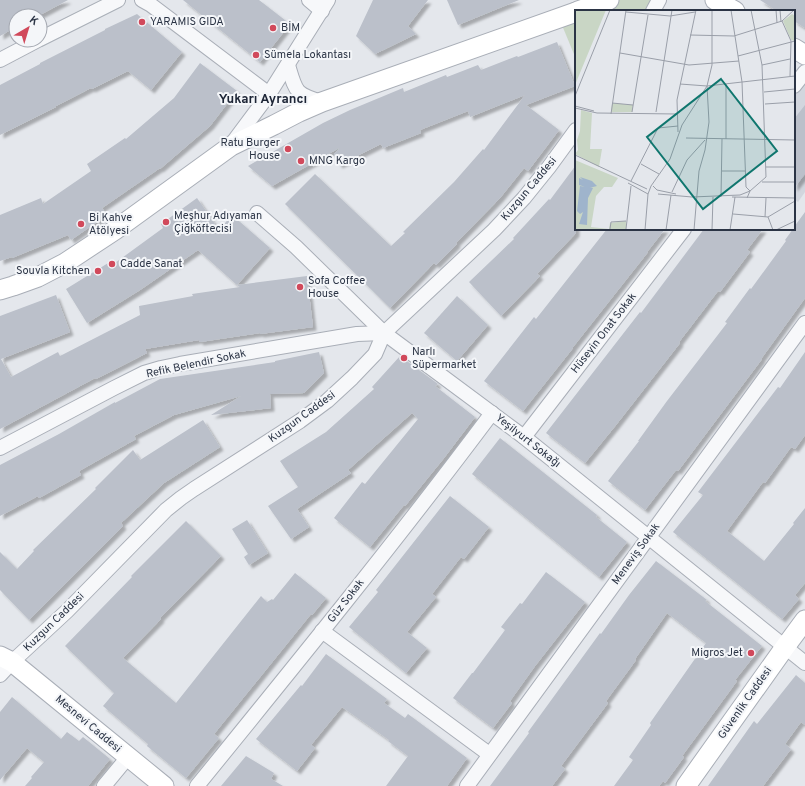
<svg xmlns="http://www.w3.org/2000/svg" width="805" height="786" font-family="Overpass,sans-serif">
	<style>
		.built { fill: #d2d6de }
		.green { fill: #c9d6c5 }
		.building { fill: #bbc0ca; filter: url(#shadow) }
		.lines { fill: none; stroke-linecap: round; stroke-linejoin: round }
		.street-casing { stroke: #a9aeb7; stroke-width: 16 }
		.secondary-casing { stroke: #a9aeb7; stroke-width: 21 }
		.street { stroke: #f7f8fa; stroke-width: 14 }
		.secondary { stroke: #fff; stroke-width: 19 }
		.poi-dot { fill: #d1495b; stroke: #f4f6f9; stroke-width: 1.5 }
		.labels { text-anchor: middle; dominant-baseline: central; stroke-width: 4; stroke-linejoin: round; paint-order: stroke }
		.poi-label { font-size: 11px; fill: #2b3445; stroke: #f4f6f9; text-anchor: start }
		.street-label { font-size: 11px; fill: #2b3445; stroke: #f4f6f9 }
		.quarter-label { font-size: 13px; font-weight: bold; fill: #1d2536; stroke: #f4f6f9 }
		.inset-road { fill: none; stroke: #9a9fa9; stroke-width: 1 }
		.view { fill: #0f766e; fill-opacity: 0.15; stroke: #0f766e; stroke-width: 2 }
		.inset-edge { fill: none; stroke: #2b3445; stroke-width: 2 }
	</style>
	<defs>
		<filter id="shadow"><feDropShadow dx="3.5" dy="3.5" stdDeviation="1" flood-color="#0004"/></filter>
	</defs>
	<rect width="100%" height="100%" fill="#e4e7ec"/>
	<polygon class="built" points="805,72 805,192 798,202 794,199 794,86"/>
	<g class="green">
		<polygon points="609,0 659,0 653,11 578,11"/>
		<polygon points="576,12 576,59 559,18"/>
	</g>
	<g class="building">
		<polygon points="0,0 68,0 38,16 16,16 16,27 0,36"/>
		<polygon points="183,0 259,0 290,24 260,62"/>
		<polygon points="373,0 428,0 408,26 416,34 375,54 356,36"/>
		<polygon points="447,0 519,0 458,25"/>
		<polygon points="760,0 805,0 805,28 794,21 794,11 777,11"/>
		<polygon points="137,14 182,52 151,90 128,71 92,89 91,88 56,106 56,107 0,135 0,85 40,64 40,63 105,30 105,29"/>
		<polygon points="557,42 575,86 526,105 559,130 528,171 524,168 500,198 456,243 457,244 436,265 434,263 390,308 285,204 315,174 391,246 405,233 403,232 454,182 483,149 484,150 525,95 470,117 468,111 420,130 421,133 383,148 381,144 339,165 334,154 339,149 339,148 272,186 248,166 323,123 350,110 403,88 404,92 446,75 447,77 478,65 481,70 517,56 518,57"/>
		<polygon points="200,63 237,91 210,126 160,169 160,168 102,208 107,215 71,240 68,235 12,258 12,257 0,261 0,215 41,198 43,204 91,171 87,164 125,138 126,139 174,98"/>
		<polygon points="805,105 805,174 794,188 794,119"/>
		<polygon points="576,165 576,233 537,274 540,276 501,316 469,282 514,239 513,238 549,199 550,200"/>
		<polygon points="197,198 219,230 232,215 270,248 237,285 198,250 140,290 87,323 66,289 113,260 115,263 163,228 161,224"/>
		<polygon points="805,212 805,298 761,359 762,359 678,471 676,470 645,510 608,481 639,441 638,441 667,401 727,323 725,322 750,288 751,289 786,241 785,240 793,229 794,229 794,227"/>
		<polygon points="607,229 665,229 647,252 648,252 573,347 573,348 523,411 484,381 534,317 536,319"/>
		<polygon points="704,229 763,229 747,250 750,252 720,292 718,291 679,342 680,343 616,425 585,463 546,433 640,312 641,313"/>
		<polygon points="307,276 313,327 260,334 260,333 200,342 199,340 145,349 147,353 96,379 95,378 0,429 0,316 56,295 70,332 1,359 11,377 58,352 60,356 140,315 139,306 193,296 192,294 240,287 237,285"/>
		<polygon points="457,296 488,325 457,361 424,333"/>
		<polygon points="319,352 324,373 304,393 270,394 271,408 211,415 241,396 174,415 134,436 136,439 79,471 81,475 39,498 38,496 0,516 0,465 59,434 115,402 115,403 160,379 275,362 275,361"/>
		<polygon points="805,352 805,435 795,449 791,447 765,483 763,482 727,531 764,561 794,524 793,523 805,508 805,583 795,595 799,599 782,619 673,532 703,495 698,492 778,387 780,388"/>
		<polygon points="400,356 438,384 435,386 475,417 444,458 405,506 404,505 370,547 334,518 362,482 365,484 418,419 412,413 348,470 351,473 297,509 309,527 291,539 268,506 298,487 280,461 326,432 374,389 372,387"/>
		<polygon points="203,420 220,447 164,483 121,523 123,526 29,620 0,590 0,552 17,569 34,551 33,550 96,489 95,488 133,450 140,460"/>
		<polygon points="500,438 597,515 596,517 627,542 599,577 472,474"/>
		<polygon points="450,496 489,527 464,559 461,557 432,594 436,597 407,632 427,648 406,673 349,627 378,592 376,590"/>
		<polygon points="247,520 268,553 249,565 244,557 248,554 232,529"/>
		<polygon points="186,521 221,556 160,618 161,619 123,658 176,703 261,596 267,602 272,599 273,600 295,573 326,598 312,615 311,614 214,734 219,738 186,778 147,746 148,744 103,706 114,693 65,646 132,577 131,576"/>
		<polygon points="656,561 707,600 705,601 762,646 735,680 737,681 682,756 684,757 665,783 663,781 659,786 614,786 633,760 629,757 651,725 650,723 706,643 667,613 635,659 636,660 606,701 608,703 561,766 565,769 552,786 490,786 529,733 528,732 600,633 601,634 629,595"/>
		<polygon points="546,572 585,602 535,666 510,701 512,703 493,728 453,698 472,673 473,673 505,630 501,627 520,603 522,604"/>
		<polygon points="326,654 387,699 384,703 405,718 408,714 467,758 447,786 386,786 408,756 388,741 389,740 342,707 311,745 315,748 297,771 256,739 301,685 302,686"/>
		<polygon points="796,675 805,683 805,725 801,722 785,744 791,749 763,786 708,786 754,721 757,724"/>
		<polygon points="12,697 61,739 67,732 79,741 83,737 110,759 88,786 25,786 32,778 31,777 44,762 27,748 0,780 0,712"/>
		<polygon points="246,756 274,773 271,779 283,786 221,786"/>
	</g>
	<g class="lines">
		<g class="street-casing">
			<g id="street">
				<polyline points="142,0 151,5 269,94"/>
				<polyline points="309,0 322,11"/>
				<polyline points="653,11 659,0"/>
				<polyline points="40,39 118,0"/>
				<polyline points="0,60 38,40"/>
				<path d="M288 65C296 92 295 94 322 102"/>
				<polyline points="794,86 805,72"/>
				<polyline points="231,145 269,94 328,0"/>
				<polyline points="257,213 296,247 384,333 524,437 805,663"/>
				<polyline points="524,437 684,229"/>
				<polyline points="0,448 114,388 144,373 161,368 180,364 357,334 384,333"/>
				<polyline points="322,631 489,754"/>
				<polyline points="0,675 12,662 67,611 166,510 181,498 194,489 300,421 327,401 352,378 375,354 384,333 494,230 524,198 549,167 576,130"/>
				<polyline points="104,786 128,757"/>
				<path d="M197 786C297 663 397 540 492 413"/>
				<polyline points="467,786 805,323"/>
			</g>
		</g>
		<g class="secondary-casing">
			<g id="secondary">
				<polyline points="715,0 735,11"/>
				<polyline points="578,11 609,0"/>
				<polyline points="794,48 805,55"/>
				<polyline points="0,290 13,286 38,277 65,263 115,230 231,146 274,125 299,112 322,102 576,12"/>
				<polyline points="0,656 12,662 164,786"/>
				<polyline points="686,786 785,647 805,620"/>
			</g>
		</g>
		<use href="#street" class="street"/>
		<use href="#secondary" class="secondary"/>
	</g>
	<g class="poi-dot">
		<circle cx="142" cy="22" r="4"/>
		<circle cx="273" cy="28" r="4"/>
		<circle cx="256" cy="55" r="4"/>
		<circle cx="288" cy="149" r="4"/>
		<circle cx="301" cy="161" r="4"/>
		<circle cx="166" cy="222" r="4"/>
		<circle cx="81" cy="224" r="4"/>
		<circle cx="112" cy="264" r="4"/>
		<circle cx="98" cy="271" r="4"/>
		<circle cx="300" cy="287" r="4"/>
		<circle cx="404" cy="358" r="4"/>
		<circle cx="751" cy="653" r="4"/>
	</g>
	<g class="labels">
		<g class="poi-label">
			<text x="150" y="22">YARAMIS GIDA</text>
			<text x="281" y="28">BİM</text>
			<text x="264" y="55">Sümela Lokantası</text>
			<text x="280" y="143" text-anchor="end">Ratu Burger<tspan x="280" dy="13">House</tspan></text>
			<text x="309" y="161">MNG Kargo</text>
			<text x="174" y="216">Meşhur Adıyaman<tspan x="174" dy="13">Çiğköftecisi</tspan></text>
			<text x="89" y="218">Bi Kahve<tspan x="89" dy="13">Atölyesi</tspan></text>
			<text x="120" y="264">Cadde Sanat</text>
			<text x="90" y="271" text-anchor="end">Souvla Kitchen</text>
			<text x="308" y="281">Sofa Coffee<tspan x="308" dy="13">House</tspan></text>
			<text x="412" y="352">Narlı<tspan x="412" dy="13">Süpermarket</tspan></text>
			<text x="743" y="653" text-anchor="end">Migros Jet</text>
		</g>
		<g class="street-label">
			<text transform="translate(529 189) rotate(-50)">Kuzgun Caddesi</text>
			<text transform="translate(604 333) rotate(-52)">Hüseyin Onat Sokak</text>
			<text transform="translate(196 364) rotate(-12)">Refik Belendir Sokak</text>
			<text transform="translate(302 417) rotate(-36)">Kuzgun Caddesi</text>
			<text transform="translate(528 441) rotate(38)">Yeşilyurt Sokağı</text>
			<text transform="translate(636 554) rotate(-54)">Meneviş Sokak</text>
			<text transform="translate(346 601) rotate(-52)">Güz Sokak</text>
			<text transform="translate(54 622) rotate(-44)">Kuzgun Caddesi</text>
			<text transform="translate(745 703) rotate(-55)">Güvenlik Caddesi</text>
			<text transform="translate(88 724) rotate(40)">Mesnevi Caddesi</text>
		</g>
		<g class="quarter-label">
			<text x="263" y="100">Yukarı Ayrancı</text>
		</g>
	</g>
	<g transform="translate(575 10)">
		<rect width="220" height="220" fill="#e4e7ec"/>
		<path d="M0 0H31L0 75ZM217 4 220 6V31L216 30 208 11ZM37 93 58 95 57 102H36ZM6 100 17 103 15 139H27L24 157 0 144 3 140 2 130 5 121ZM0 150 43 168 37 177H29L21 186 16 217 34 219 35 213 51 211V220H0Z" fill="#c9d6c5"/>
		<path d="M5 167 17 171 22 176 14 178 4 175V168L8 170ZM5 176 18 178 13 188 12 215 4 214 8 202 5 204 2 201Z" fill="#9fb4cc"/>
		<path class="inset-road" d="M156 0 167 72 171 177 175 181 172 188M201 0 202 13M205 0 206 12M51 2 95 6 120 2M207 11 216 31 215 66M115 25 159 26 207 11 219 0M45 43 114 55 164 51M163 46 220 31M187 55 215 49M105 74 132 76M151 74V129M189 82 220 79M0 86 35 0M37 93 58 95M190 94 220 92M0 96 19 101M0 98 22 103 102 104M57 102 73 5M81 102 97 0M36 104 51 0M103 122 102 90 121 0M111 128 220 130M220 138V163M0 145 72 179M66 154 84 164M191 157H220M147 161H171M56 171 83 118 103 116M187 172H220M53 173 73 184M78 176 82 180 101 184M97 182 112 150 130 130M83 184 117 187 165 185 175 181 191 167 187 55 176 0M146 187 147 129M157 187 220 188M158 204 193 207 220 191M190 207 191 188M193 207 198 220M35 219 36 212 51 211M51 219 56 176M35 220H84M70 220 73 184 76 176 95 149 107 115 132 76 220 66M91 220 96 185M119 220 124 161 130 140 134 112 132 76 137 55V0M137 220 138 187M155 220 160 187M201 220 220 211"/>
		<path class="view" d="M146 69 202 141 128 199 72 127Z"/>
		<rect width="220" height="220" class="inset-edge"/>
	</g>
	<g transform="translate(28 28) rotate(38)"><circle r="19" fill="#f4f6f9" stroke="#a4a8b1"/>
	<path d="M0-3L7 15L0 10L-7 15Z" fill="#d1495b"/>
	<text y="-6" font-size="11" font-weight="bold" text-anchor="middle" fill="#2b3445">K</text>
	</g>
</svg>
